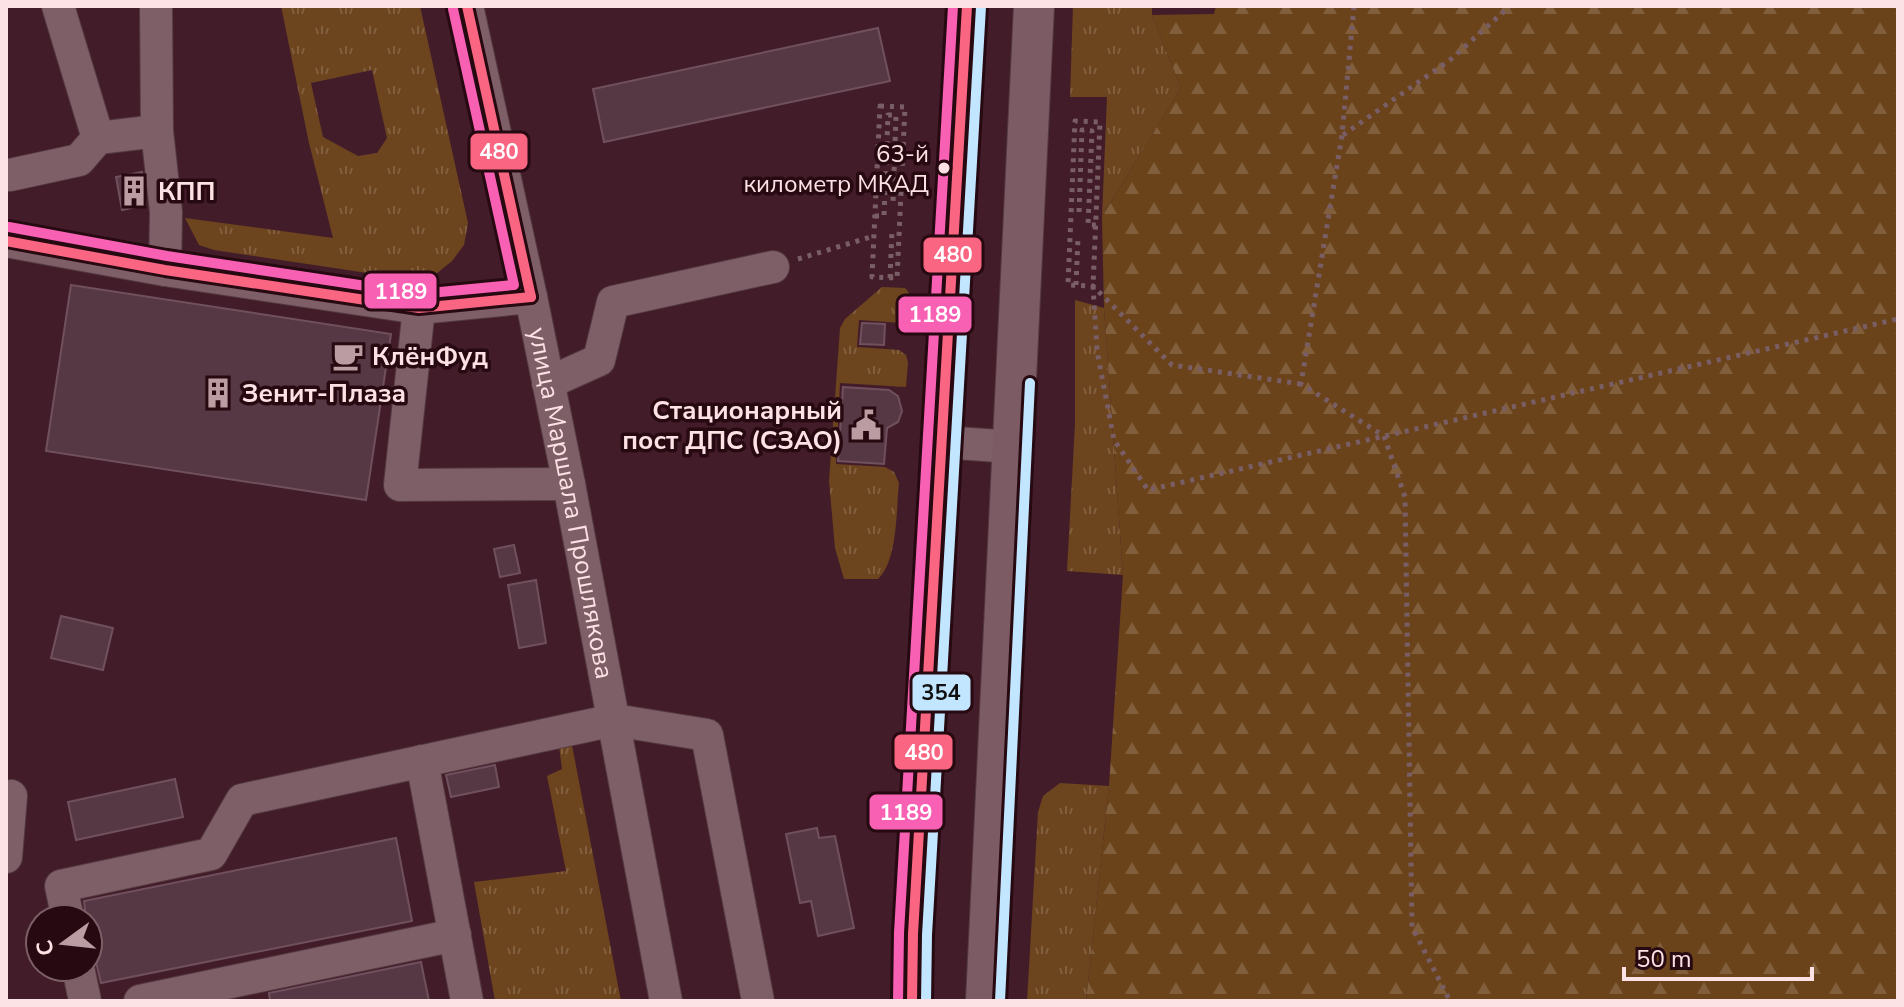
<svg xmlns="http://www.w3.org/2000/svg" width="1904" height="1007" font-family="'Nunito Sans',sans-serif">
	<style>
		.grass { fill: url(#grass-tufts); fill-rule: evenodd }
		.forest { fill: url(#forest-firs) }
		.building { fill: #563845; stroke: #70505d; stroke-width: 2 }
		.lines { fill: none; stroke-linecap: round; stroke-linejoin: round }
		.minor-casing { stroke: #553a41; stroke-width: 34 }
		.major-casing { stroke: #553a41; stroke-width: 42 }
		.path { stroke: #7a5e66; stroke-width: 5; stroke-dasharray: 4 6; stroke-linecap: butt }
		.minor { stroke: #7e5f67; stroke-width: 32 }
		.major { stroke: #7d5b64; stroke-width: 40 }
		.bus-1-casing { stroke: #270911; stroke-width: 16 }
		.bus-2-casing { stroke: #270911; stroke-width: 16 }
		.bus-3-casing { stroke: #270911; stroke-width: 16 }
		.bus-1 { stroke: #fa6682; stroke-width: 10 }
		.bus-2 { stroke: #c2e6ff; stroke-width: 10 }
		.bus-3 { stroke: #f860b3; stroke-width: 10 }
		.bus-dot { fill: #fce1e5; stroke: #270911; stroke-width: 3 }
		.labels { text-anchor: middle; dominant-baseline: central; stroke-width: 7; stroke-linejoin: round; paint-order: stroke }
		.bus-label { font-size: 24px; fill: #fce1e5; stroke: #270911; text-anchor: end }
		.poi-label { font-size: 26px; font-weight: bold; fill: #fce1e5; stroke: #270911; text-anchor: start }
		.street-label { font-size: 26px; fill: #fce1e5; stroke: #270911 }
		.line-badge { stroke: #270911; stroke-width: 3 }
		.badge-label { font-size: 22px; text-anchor: middle; font-weight: bold; fill: #fff }
		.pale-badge-label { font-size: 22px; text-anchor: middle; font-weight: bold; fill: #111 }
	</style>
	<defs>
		<pattern id="grass-tufts" width="24" height="20" patternUnits="userSpaceOnUse" patternTransform="scale(2)"><rect width="24" height="20" fill="#6c441e"/><path d="M3 7l-1-3M5 7V3M7 7l1-3M15 17l-1-3M17 17v-4M19 17l1-3" fill="none" stroke="#825f3f"/></pattern>
		<pattern id="forest-firs" width="22" height="20" patternUnits="userSpaceOnUse" patternTransform="scale(2)"><rect width="22" height="20" fill="#6b431b"/><path d="M5 1l3.5 6h-7zM16 11l3.5 6h-7z" fill="#815e3c"/></pattern>
	</defs>
	<rect width="100%" height="100%" fill="#431c29"/>
	<g class="grass">
		<path d="M281 6H420L468 223 464 245 452 261 436 274 414 280 214 250 199 245 185 218 333 238 309 143ZM372 70 387 138 377 153 358 156 323 137 311 83Z"/>
		<polygon points="1073,6 1152,6 1152,15 1181,88 1102,217 1107,97 1070,97"/>
		<path d="M882 287 905 288C914 297 912 306 911 318L902 323 859 320 857 347 899 350 906 355 908 362 906 387 840 383 836 464 885 467 894 472 899 483C896 510 898 560 878 579H844L835 548 829 481 840 328 845 319Z"/>
		<polygon points="1075,300 1104,308 1123,575 1067,571 1075,424"/>
		<polygon points="558,738 571,740 621,1001 495,1001 474,882 566,871 547,776 562,769"/>
		<polygon points="1060,783 1109,786 1086,1001 1027,1001 1038,812 1043,796"/>
	</g>
	<polygon class="forest" points="1216,6 1898,6 1898,1001 1086,1001 1109,786 1123,575 1104,308 1102,217 1181,88 1152,15 1214,14"/>
	<g class="building">
		<polygon points="878,28 890,81 604,142 593,89"/>
		<polygon points="142,172 146,205 122,210 116,177"/>
		<polygon points="71,285 391,334 366,500 46,451"/>
		<polygon points="862,323 885,324 884,345 860,344"/>
		<polygon points="843,387 889,390 898,396 902,411 898,422 887,428 884,464 838,461"/>
		<polygon points="514,545 520,573 500,577 494,549"/>
		<polygon points="536,580 546,643 519,648 508,585"/>
		<polygon points="61,616 113,628 103,670 51,658"/>
		<polygon points="495,765 499,787 451,797 446,775"/>
		<polygon points="175,779 183,817 76,840 68,802"/>
		<polygon points="817,828 819,838 835,836 854,928 818,936 811,901 800,903 786,834"/>
		<polygon points="396,838 412,921 101,983 96,962 93,955 88,951 88,919 86,919 84,901"/>
		<polygon points="421,962 429,1001 270,1001 269,993"/>
	</g>
	<g class="lines">
		<g class="minor-casing">
			<g id="minor">
				<polyline points="58,6 98,138"/>
				<polyline points="156,6 157,131"/>
				<path id="s1" d="M467 6 531 297 569 484 666 1001"/>
				<polyline points="6,175 10,175 79,160 98,138 157,131 166,212 165,270"/>
				<polyline points="6,241 165,270 419,308 531,297"/>
				<polyline points="419,308 400,485 569,484"/>
				<polyline points="548,383 599,360 613,302 773,267"/>
				<polyline points="942,442 1013,447"/>
				<polyline points="422,761 467,1001"/>
				<polyline points="6,857 11,796"/>
				<polyline points="68,919 61,886 211,854 242,800 614,720 707,735 758,1001"/>
				<polyline points="78,967 85,1001"/>
				<polyline points="140,1001 455,935"/>
			</g>
		</g>
		<g class="major-casing">
			<g id="major">
				<polyline points="912,1001 913,934 967,6"/>
				<polyline points="986,1001 1034,6"/>
			</g>
		</g>
		<g class="path">
			<polyline points="1354,6 1342,135 1301,384 1384,436 1405,497 1412,927 1450,1001"/>
			<polygon points="880,106 905,107 897,278 872,277"/>
			<polyline points="1343,135 1450,60 1510,6"/>
			<polyline points="1079,212 1082,130 1092,131 1088,225 1096,225"/>
			<polyline points="875,216 884,216 888,115 896,115 893,203"/>
			<polyline points="798,259 874,236"/>
			<polyline points="890,278 892,230"/>
			<polyline points="1076,285 1078,237"/>
			<polyline points="1301,384 1172,365 1093,286 1068,285 1075,121 1100,122 1093,286 1097,351 1114,440 1148,490 1898,319"/>
		</g>
		<use href="#minor" class="minor"/>
		<use href="#major" class="major"/>
		<g class="bus-1-casing">
			<g id="bus-1">
				<polyline points="467,6 531,297"/>
				<polyline points="6,241 165,270 419,308 531,297"/>
				<polyline points="912,1001 913,934 967,6"/>
			</g>
		</g>
		<g class="bus-2-casing">
			<g id="bus-2">
				<polyline points="926,1001 927,935 981,7"/>
				<polyline points="1000,1001 1030,383"/>
			</g>
		</g>
		<g class="bus-3-casing">
			<g id="bus-3">
				<polyline points="9,227 167,256 419,294 514,285 453,9"/>
				<polyline points="898,1001 899,933 953,6"/>
			</g>
		</g>
		<use href="#bus-1" class="bus-1"/>
		<use href="#bus-2" class="bus-2"/>
		<use href="#bus-3" class="bus-3"/>
	</g>
	<defs>
		<g id="building-bare" transform="scale(2.4)"><path d="M-4-6H4V6H1V3H-1V6H-4ZM-2.5-4.3h1.7v1.8h-1.7ZM.8-4.3h1.7v1.8H.8ZM-2.5-1h1.7V.8h-1.7ZM.8-1h1.7V.8H.8Z" fill="#bb9ca3" stroke="#270911" stroke-width="2.5" paint-order="stroke"/></g>
		<g id="cafe-bare" transform="scale(2.4)"><path d="M-5.5-4.5H6V0H3Q3 3.5 0 3.5H-2.5Q-5.5 3.5-5.5 0ZM3-3.2v2h1.7v-2ZM-6 4.5H4V6H-6Z" fill="#bb9ca3" stroke="#270911" stroke-width="2.5" paint-order="stroke"/></g>
		<g id="civic-bare" transform="scale(2.4)"><path d="M-.6-6.5H3V-4.5H.6V-3L4-1V1h2V6H-6V1h2V-1L-.6-3ZM-1.2 2.5V6h2.4V2.5Z" fill="#bb9ca3" stroke="#270911" stroke-width="2.5" paint-order="stroke"/></g>
	</defs>
	<g fill-rule="evenodd">
		<use href="#building-bare" x="134" y="191"/>
		<use href="#cafe-bare" x="348" y="356"/>
		<use href="#building-bare" x="218" y="393"/>
		<use href="#civic-bare" x="866" y="425"/>
	</g>
	<circle class="bus-dot" cx="944" cy="168" r="7"/>
	<g class="labels">
		<g class="bus-label">
			<text x="929" y="154">63-й<tspan x="929" dy="30">километр МКАД</tspan></text>
		</g>
		<g class="poi-label">
			<text x="158" y="191">КПП</text>
			<text x="372" y="356">КлёнФуд</text>
			<text x="242" y="393">Зенит-Плаза</text>
			<text x="842" y="410" text-anchor="end">Стационарный<tspan x="842" dy="30">пост ДПС (СЗАО)</tspan></text>
		</g>
		<g class="street-label">
			<text stroke="none"><textPath href="#s1" startOffset="508">улица Маршала Прошлякова</textPath></text>
		</g>
	</g>
	<g class="line-badge">
		<rect x="469" y="132" width="60" height="39" rx="8" fill="#fa6682"/>
		<rect x="922" y="236" width="61" height="38" rx="8" fill="#fa6682"/>
		<rect x="363" y="272" width="75" height="38" rx="8" fill="#f860b3"/>
		<rect x="897" y="295" width="76" height="39" rx="8" fill="#f860b3"/>
		<rect x="911" y="673" width="61" height="39" rx="8" fill="#c2e6ff"/>
		<rect x="893" y="733" width="61" height="38" rx="8" fill="#fa6682"/>
		<rect x="868" y="793" width="76" height="38" rx="8" fill="#f860b3"/>
	</g>
	<g class="badge-label">
		<text x="499" y="159">480</text>
		<text x="953" y="262">480</text>
		<text x="401" y="299">1189</text>
		<text x="935" y="322">1189</text>
		<text x="924" y="760">480</text>
		<text x="906" y="820">1189</text>
	</g>
	<g class="pale-badge-label">
		<text x="941" y="700">354</text>
	</g>
	<rect width="1904" height="1007" fill="none" stroke="#fce1e5" stroke-width="16"/>
	<g transform="translate(64 943) rotate(255)"><circle r="38" fill="#270911" stroke="#7c5f66" stroke-width="2"/>
	<path d="M0-6L14 30L0 20L-14 30Z" fill="#bb9ca3"/>
	<text y="-12" font-size="22" font-weight="bold" text-anchor="middle" fill="#fce1e5">С</text>
	</g>
	<path d="M1624 967v12h188v-12" fill="none" stroke="#fce1e5" stroke-width="4"/>
	<text x="1636" y="967" font-size="24" fill="#fce1e5" stroke="#270911" stroke-width="6" paint-order="stroke">50 m</text>
</svg>
